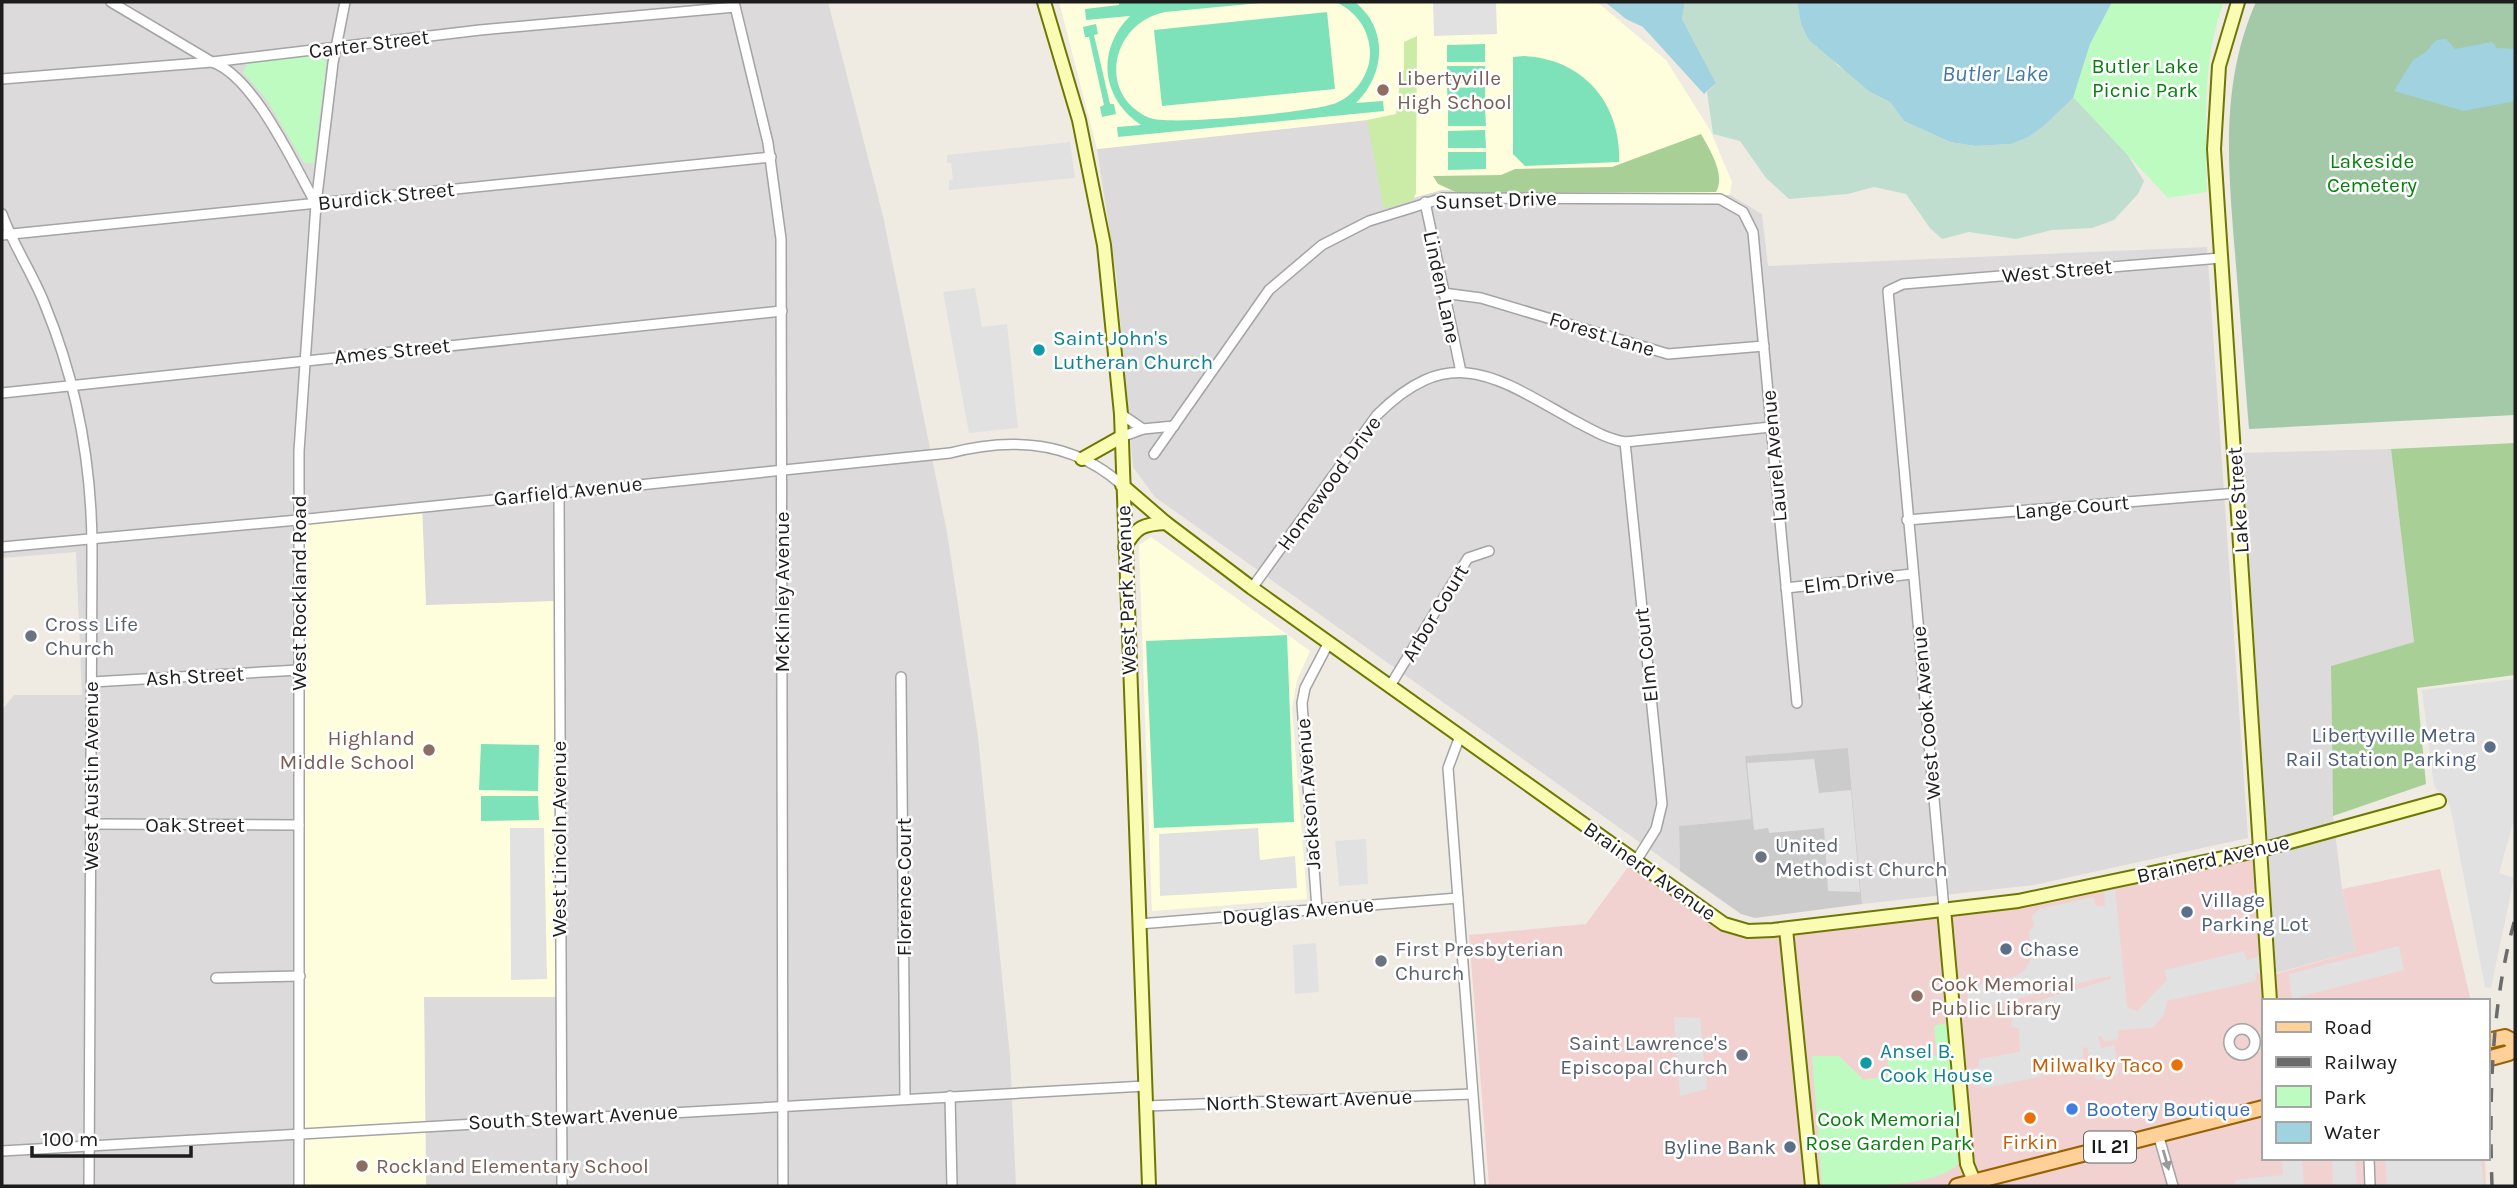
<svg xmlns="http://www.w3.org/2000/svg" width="2517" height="1188" font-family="Karla,sans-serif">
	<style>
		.residential { fill: #dcdada }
		.commercial { fill: #f1d2d1 }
		.education { fill: #fffedc }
		.religious { fill: #cbcbcb }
		.grass { fill: #caeca6 }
		.forest { fill: #a8d096 }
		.wetland { fill: #bfdecf }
		.cemetery { fill: #a3c9a8 }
		.park { fill: #befbc1 }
		.pitch { fill: #7de2b9 }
		.parking { fill: #e1e1e1 }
		.water { fill: #a1d2df }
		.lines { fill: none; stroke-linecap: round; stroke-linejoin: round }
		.street-casing { stroke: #a4a4a4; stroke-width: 12 }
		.secondary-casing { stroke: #6e7801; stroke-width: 16 }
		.primary-casing { stroke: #976200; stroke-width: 18 }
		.street { stroke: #fff; stroke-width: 9 }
		.secondary { stroke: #fafcb4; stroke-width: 12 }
		.primary { stroke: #ffd098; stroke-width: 14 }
		.rail { stroke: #6b6b6b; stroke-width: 3.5; stroke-dasharray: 14 14; stroke-linecap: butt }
		.oneway { fill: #999 }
		.education-dot { fill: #8d6e63; stroke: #fff; stroke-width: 2.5 }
		.culture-dot { fill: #0f9aa8; stroke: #fff; stroke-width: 2.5 }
		.worship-dot { fill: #6b7280; stroke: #fff; stroke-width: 2.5 }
		.service-dot { fill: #5c6f8a; stroke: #fff; stroke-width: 2.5 }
		.food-dot { fill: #e8710a; stroke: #fff; stroke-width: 2.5 }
		.shop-dot { fill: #3f7fe0; stroke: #fff; stroke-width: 2.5 }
		.labels { text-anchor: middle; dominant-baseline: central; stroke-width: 5; stroke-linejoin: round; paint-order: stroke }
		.shield { fill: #fff; stroke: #616161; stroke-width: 2 }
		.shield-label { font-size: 19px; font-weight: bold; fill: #1d1d1d }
		.street-label { font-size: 21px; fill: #1d1d1d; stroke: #fff }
		.park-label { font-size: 21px; fill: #07800f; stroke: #fff }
		.education-label { font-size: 21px; fill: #785e54; stroke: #fff; text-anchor: start }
		.culture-label { font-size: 21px; fill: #0d838f; stroke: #fff; text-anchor: start }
		.worship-label { font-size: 21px; fill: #5b616d; stroke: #fff; text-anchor: start }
		.service-label { font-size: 21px; fill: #4e5e75; stroke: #fff; text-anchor: end }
		.food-label { font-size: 21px; fill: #c56008; stroke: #fff; text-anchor: end }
		.shop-label { font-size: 21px; fill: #366cbe; stroke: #fff; text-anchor: start }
		.water-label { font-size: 23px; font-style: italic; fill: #4379a9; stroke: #fff }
	</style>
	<rect width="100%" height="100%" fill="#efebe3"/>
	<g class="residential">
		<polygon points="2,2 828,2 883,216 947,532 978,737 1010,1057 1016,1186 426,1186 424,997 559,997 558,601 426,606 422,507 299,1186 2,1186 2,710 14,695 82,695 76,552 2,558"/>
		<polygon points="1367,120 1442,190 1730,195 1762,214 1768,266 2207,247 2248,838 2034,885 1862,904 1848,748 1745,756 1751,819 1679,826 1680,871 1155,497 1133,467 1116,273 1097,149"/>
		<polygon points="2391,449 2414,642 2331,666 2333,816 2342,889 2356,951 2276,973 2242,453"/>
	</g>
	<polygon class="commercial" points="2255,857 2265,977 2356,951 2342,889 2440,869 2471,1001 2263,1001 2263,1158 2485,1158 2486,1186 1489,1186 1469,935 1586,924 1631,863 1729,933 1748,937 2050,903"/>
	<g class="education">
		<polygon points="1059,2 1597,2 1666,60 1710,130 1732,182 1730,195 1442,190 1406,200 1367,120 1097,149"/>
		<polygon points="422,507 426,605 559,601 560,997 424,997 426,1186 299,1186 298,520"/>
		<polygon points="1151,537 1310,651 1297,680 1292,708 1307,899 1152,911 1139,545"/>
	</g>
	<polygon class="religious" points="1848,748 1862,904 1755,918 1741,914 1680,871 1679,826 1751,819 1745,756"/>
	<polygon class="grass" points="1417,36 1416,193 1413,200 1384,209 1367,120 1396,114 1401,74 1404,70 1404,42"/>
	<g class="forest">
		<path d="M1701 134C1710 150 1726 175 1716 192L1458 193 1438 184 1433 176 1501 175 1515 169 1612 167Z"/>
		<polygon points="2515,443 2515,675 2417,688 2426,784 2333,816 2331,666 2414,642 2391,449"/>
	</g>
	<polygon class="wetland" points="1685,2 1797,2 1801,24 1808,39 1825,51 1838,66 1855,76 1870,92 1890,102 1904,121 1950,142 1975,146 2011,144 2045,125 2073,98 2078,99 2127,154 2144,181 2138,194 2114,220 2092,228 2052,230 2016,239 1969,232 1942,239 1930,228 1906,194 1874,187 1848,194 1789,199 1766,178 1740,141 1713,134 1707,92 1716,83 1682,19"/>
	<path class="cemetery" d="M2256 2H2515V415L2249 429C2244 370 2240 312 2235 253 2228 167 2220 83 2256 2Z"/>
	<g class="park">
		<path d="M2112 2H2224C2201 60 2206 130 2207 192L2168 198 2073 97 2090 44Z"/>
		<polygon points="324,54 326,64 314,163 304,163 267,100 243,72 247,63"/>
		<path d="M1951 1022 1958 1164C1936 1188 1857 1186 1822 1186L1812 1056H1839L1864 1080 1889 1075 1887 1055 1902 1054 1905 1060 1937 1056 1934 1026Z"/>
	</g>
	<g class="pitch">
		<path d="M1119 2H1271L1165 12C1111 23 1096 95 1150 118 1170 126 1315 112 1336 103 1353 96 1365 80 1369 63 1374 36 1359 13 1336 2H1355C1389 29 1385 75 1356 103L1383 101 1384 111 1118 137 1117 127 1141 125C1101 98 1096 50 1130 16L1086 20 1085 9 1119 5Z"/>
		<polygon points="1327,12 1335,89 1162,106 1154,30"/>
		<polygon points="1096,24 1098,34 1094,35 1110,104 1114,104 1116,114 1102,117 1100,107 1104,105 1089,37 1085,37 1083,27"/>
		<polygon points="1485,44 1485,62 1447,62 1447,45"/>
		<path d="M1524 56C1583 59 1621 103 1619 162L1525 166 1513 154V57Z"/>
		<polygon points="1447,66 1485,66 1485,83 1448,83"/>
		<polygon points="1485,87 1485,105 1448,105 1447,88"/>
		<polygon points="1485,108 1486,126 1448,126 1448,109"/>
		<polygon points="1485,130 1486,148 1448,148 1448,131"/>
		<polygon points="1448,152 1486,152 1486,169 1448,170"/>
		<polygon points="1287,635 1294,822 1154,828 1146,641"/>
		<polygon points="481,744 539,745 538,791 479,790"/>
		<polygon points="481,796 538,796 539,820 481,821"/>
	</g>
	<g class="parking">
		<polygon points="1433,2 1496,2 1497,34 1434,36"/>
		<polygon points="1070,142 1075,178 949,190 949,180 953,180 951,163 947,163 947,155"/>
		<polygon points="975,288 982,327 1007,324 1018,428 969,433 943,292"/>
		<polygon points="2515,679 2515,816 2499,873 2514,878 2491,988 2485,987 2450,805 2434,786 2422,690"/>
		<polygon points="1814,759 1819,793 1851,790 1860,892 1828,891 1824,828 1769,833 1768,828 1754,830 1747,763"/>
		<polygon points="510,828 544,828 547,979 511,980"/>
		<polygon points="1258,828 1260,860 1295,856 1297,888 1160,896 1159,834"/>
		<polygon points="1366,839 1368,884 1339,886 1335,841"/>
		<polygon points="2115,889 2127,1007 2137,1011 2167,980 2164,970 2244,951 2247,961 2261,955 2263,976 2255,972 2256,981 2167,1001 2164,1015 2152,1028 2118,1030 2118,1039 2105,1042 2102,1036 2098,1036 2101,1048 2114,1045 2119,1074 2096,1080 2087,1047 2083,1048 2083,1062 2060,1065 2038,1077 1982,1089 1979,1081 1970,1084 1969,1066 1975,1069 1979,1066 1979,1059 2020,1052 2019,1028 2012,1027 2010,1009 2111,979 2111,976 2096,979 1968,1011 1967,988 2016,976 2026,969 2031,958 2029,931 2034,926 2032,916 2040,909 2093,897 2096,906 2105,906 2104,892"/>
		<polygon points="1316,943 1319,992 1295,994 1293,945"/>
		<polygon points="2399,946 2404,970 2292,999 2289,974"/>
		<polygon points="1674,1017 1700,1018 1707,1089 1680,1096"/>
		<polygon points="2282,1158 2302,1158 2304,1186 2236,1186 2235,1180 2283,1175"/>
		<polygon points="2332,1158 2355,1158 2357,1186 2333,1186"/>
		<polygon points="2385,1158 2481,1158 2484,1186 2387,1186"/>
	</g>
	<g class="water">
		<polygon points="1605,2 1685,2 1682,19 1716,83 1704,94 1643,27 1626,19"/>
		<polygon points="1797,2 2112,2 2090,44 2073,98 2045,125 2028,137 2011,144 1975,146 1950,142 1904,121 1890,102 1870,92 1808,39 1801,24"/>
		<polygon points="2446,39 2455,49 2492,42 2497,48 2515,49 2515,101 2464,111 2394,91 2413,60 2426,52 2436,40"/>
	</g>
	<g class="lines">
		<g class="street-casing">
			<g id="street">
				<path d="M111 2 212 62C254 76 294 165 316 204"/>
				<polyline points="734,2 768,143 781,239 783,1186"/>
				<polyline points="2,79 212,62 480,30 735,7"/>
				<polyline points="1425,202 1461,372"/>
				<path d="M2 214C13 245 33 274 45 305 77 383 92 466 92 550L89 1186"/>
				<polyline points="2,235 771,157"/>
				<polyline points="1443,293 1481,298 1668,354 1764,346"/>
				<polyline points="2,393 782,311"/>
				<polyline points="1121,414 1143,429"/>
				<polyline points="1121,437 1143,429 1174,426"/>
				<polyline points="1625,442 1662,804 1656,829 1636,861"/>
				<polyline points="1154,454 1269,290 1322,245 1369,221 1443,198 1720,199 1743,212 1753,232 1797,703"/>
				<polyline points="559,492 562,1186"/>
				<polyline points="1907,520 2237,493"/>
				<path d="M2 547 298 520 950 453C1011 437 1073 441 1122 485"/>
				<path d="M1252 588 1377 415C1452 340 1499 379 1575 421 1592 430 1607 439 1625 442L1771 427"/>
				<polyline points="1786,588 1912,574"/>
				<polyline points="901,677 905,1098"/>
				<polyline points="92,682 299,670"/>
				<polyline points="1390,686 1468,558 1489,551"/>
				<polyline points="1460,736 1448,768 1480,1186"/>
				<polyline points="91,824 299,825"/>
				<polyline points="1317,909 1302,703 1305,688 1329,642"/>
				<polyline points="1944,909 1888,291 1903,284 2221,258"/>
				<polyline points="1139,924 1458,898"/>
				<polyline points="216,978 300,976"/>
				<circle cx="2242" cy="1042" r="13"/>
				<polyline points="950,1096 952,1186"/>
				<polyline points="1146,1106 1472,1094"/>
				<polyline points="2158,1134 2173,1186"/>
				<polyline points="2,1151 1145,1086"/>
				<polyline points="2369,1158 2370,1186"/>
				<polyline points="299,1186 299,451 316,204 333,63 345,2"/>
			</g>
		</g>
		<g class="secondary-casing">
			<g id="secondary">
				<polyline points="1044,2 1079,120 1104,245 1121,414 1149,1186"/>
				<polyline points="2238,2 2219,66 2214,149 2270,1001"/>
				<polyline points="1082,459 1121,437"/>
				<polyline points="1122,485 1166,523 1252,588 1724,924 1748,931 1773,930 2018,901 2261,850 2439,801"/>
				<path d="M1125 547C1136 527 1143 524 1166 523"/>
				<polyline points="1944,909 1967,1164 1976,1186"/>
				<polyline points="1786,929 1812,1186"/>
			</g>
		</g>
		<g class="primary-casing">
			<g id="primary">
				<polyline points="2487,1041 2505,1037 2515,1042"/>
				<polyline points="2487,1059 2509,1053 2515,1046"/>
				<polyline points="1957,1186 2263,1108"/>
			</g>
		</g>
		<use href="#street" class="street"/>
		<use href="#secondary" class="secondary"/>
		<use href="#primary" class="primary"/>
		<path class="rail" d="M2492 1186C2489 1098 2491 1004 2515 919"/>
	</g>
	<defs><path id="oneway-solid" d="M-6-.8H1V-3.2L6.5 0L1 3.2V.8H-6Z" transform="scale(1.75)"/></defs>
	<use class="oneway" href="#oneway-solid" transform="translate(2166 1160) rotate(74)"/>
	<g class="education-dot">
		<circle cx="1383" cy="90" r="7"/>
		<circle cx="429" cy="750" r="7"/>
		<circle cx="1917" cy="996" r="7"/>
		<circle cx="362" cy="1166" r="7"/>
	</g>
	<g class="culture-dot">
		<circle cx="1039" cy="350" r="7"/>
		<circle cx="1866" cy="1063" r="7"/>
	</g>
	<g class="worship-dot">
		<circle cx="31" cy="636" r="7"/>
		<circle cx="1761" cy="857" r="7"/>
		<circle cx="1381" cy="961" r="7"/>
		<circle cx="1742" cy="1055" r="7"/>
	</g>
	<g class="service-dot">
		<circle cx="2490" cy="747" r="7"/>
		<circle cx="2187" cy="912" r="7"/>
		<circle cx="2006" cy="949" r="7"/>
		<circle cx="1790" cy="1147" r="7"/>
	</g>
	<g class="food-dot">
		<circle cx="2177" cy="1065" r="7"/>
		<circle cx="2030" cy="1118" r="7"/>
	</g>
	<circle class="shop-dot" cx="2072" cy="1109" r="7"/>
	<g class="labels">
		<rect class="shield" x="2084" y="1131.5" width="52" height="31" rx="5"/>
		<g class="shield-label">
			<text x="2110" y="1147">IL 21</text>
		</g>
		<g class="street-label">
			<text transform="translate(369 44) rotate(-7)">Carter Street</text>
			<text transform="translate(386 196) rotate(-6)">Burdick Street</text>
			<text transform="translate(1496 200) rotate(-2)">Sunset Drive</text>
			<text transform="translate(2057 271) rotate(-5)">West Street</text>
			<text transform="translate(1442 287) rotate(78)">Linden Lane</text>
			<text transform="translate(1602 334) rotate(17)">Forest Lane</text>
			<text transform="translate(392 351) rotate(-6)">Ames Street</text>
			<text transform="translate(1774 456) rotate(-95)">Laurel Avenue</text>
			<text transform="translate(1329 483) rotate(-54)">Homewood Drive</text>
			<text transform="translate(568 491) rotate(-6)">Garfield Avenue</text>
			<text transform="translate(2238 500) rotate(-94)">Lake Street</text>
			<text transform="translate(2072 507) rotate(-5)">Lange Court</text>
			<text transform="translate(1849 581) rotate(-7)">Elm Drive</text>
			<text transform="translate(1126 590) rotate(-92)">West Park Avenue</text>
			<text transform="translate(782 592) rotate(-90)">McKinley Avenue</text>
			<text transform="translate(299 593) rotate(-90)">West Rockland Road</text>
			<text transform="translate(1435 613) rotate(-59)">Arbor Court</text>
			<text transform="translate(1646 655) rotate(-96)">Elm Court</text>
			<text transform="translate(195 676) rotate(-3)">Ash Street</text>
			<text transform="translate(1926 713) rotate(-95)">West Cook Avenue</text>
			<text transform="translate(91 776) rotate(-90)">West Austin Avenue</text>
			<text transform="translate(1308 794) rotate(-94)">Jackson Avenue</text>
			<text x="195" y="825">Oak Street</text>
			<text transform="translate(559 839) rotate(-90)">West Lincoln Avenue</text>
			<text transform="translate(2213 859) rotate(-13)">Brainerd Avenue</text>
			<text transform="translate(1650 871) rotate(35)">Brainerd Avenue</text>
			<text transform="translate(904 887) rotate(-90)">Florence Court</text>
			<text transform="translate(1298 911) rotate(-5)">Douglas Avenue</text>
			<text transform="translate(1309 1100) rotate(-2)">North Stewart Avenue</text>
			<text transform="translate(573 1117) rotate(-3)">South Stewart Avenue</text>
		</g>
		<g class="park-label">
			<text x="2145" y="66">Butler Lake<tspan x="2145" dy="24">Picnic Park</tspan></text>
			<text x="2372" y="161">Lakeside<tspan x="2372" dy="24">Cemetery</tspan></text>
			<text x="1889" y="1119">Cook Memorial<tspan x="1889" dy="24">Rose Garden Park</tspan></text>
		</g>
		<g class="education-label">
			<text x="1397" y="78">Libertyville<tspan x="1397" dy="24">High School</tspan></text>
			<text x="415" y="738" text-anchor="end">Highland<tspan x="415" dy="24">Middle School</tspan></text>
			<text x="1931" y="984">Cook Memorial<tspan x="1931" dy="24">Public Library</tspan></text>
			<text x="376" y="1166">Rockland Elementary School</text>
		</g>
		<g class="culture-label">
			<text x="1053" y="338">Saint John's<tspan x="1053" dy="24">Lutheran Church</tspan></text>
			<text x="1880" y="1051">Ansel B.<tspan x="1880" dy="24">Cook House</tspan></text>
		</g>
		<g class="worship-label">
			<text x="45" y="624">Cross Life<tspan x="45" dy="24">Church</tspan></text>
			<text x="1775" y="845">United<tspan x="1775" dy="24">Methodist Church</tspan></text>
			<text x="1395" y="949">First Presbyterian<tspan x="1395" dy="24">Church</tspan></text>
			<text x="1728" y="1043" text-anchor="end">Saint Lawrence's<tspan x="1728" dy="24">Episcopal Church</tspan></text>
		</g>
		<g class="service-label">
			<text x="2476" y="735">Libertyville Metra<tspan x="2476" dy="24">Rail Station Parking</tspan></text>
			<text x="2201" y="900" text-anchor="start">Village<tspan x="2201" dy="24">Parking Lot</tspan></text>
			<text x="2020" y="949" text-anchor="start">Chase</text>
			<text x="1776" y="1147">Byline Bank</text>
		</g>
		<g class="food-label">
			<text x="2163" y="1065">Milwalky Taco</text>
			<text x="2030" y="1142" text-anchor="middle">Firkin</text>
		</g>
		<g class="shop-label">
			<text x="2086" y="1109">Bootery Boutique</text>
		</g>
		<g class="water-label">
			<text x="1995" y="73">Butler Lake</text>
		</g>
	</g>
	<rect width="2517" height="1188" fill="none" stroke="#1d1d1d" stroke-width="7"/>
	<rect x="2262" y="999" width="228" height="161" fill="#ffffff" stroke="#a5a5a5" stroke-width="2"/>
	<rect x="2276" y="1022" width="35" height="10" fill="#ffd098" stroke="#a5a5a5" stroke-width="2"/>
	<text x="2324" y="1034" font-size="21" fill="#1d1d1d">Road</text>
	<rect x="2276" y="1057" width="35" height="10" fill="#6b6b6b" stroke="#a5a5a5" stroke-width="2"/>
	<text x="2324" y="1069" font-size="21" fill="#1d1d1d">Railway</text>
	<rect x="2276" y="1086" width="35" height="21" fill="#befbc1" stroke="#a5a5a5" stroke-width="2"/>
	<text x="2324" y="1104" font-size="21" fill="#1d1d1d">Park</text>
	<rect x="2276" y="1122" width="35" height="21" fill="#a1d2df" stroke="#a5a5a5" stroke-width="2"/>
	<text x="2324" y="1139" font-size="21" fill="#1d1d1d">Water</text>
	<path d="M32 1146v10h159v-10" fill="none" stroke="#1d1d1d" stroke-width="3.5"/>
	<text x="42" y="1146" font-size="21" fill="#1d1d1d" stroke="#ffffff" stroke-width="5" paint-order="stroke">100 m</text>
</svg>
